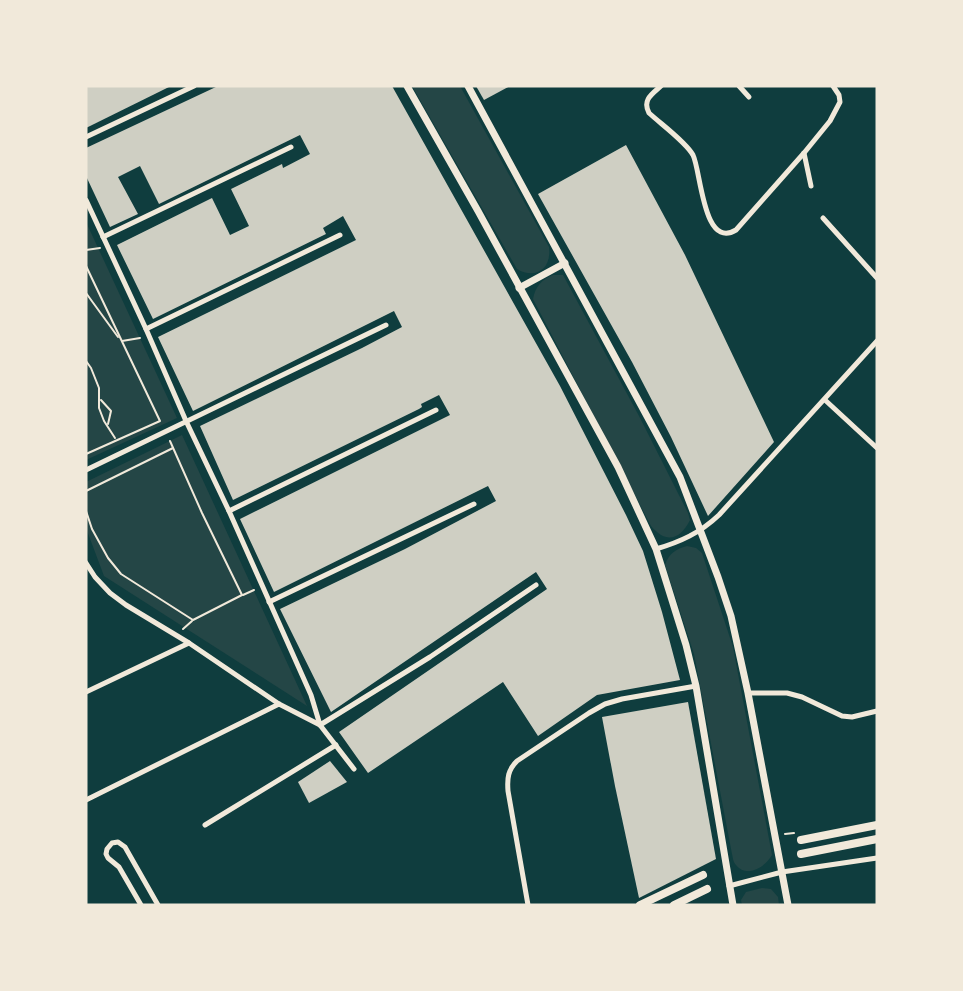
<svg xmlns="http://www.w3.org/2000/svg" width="963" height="991" font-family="'Roboto Condensed',sans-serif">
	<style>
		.green { fill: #244646 }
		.building { fill: #cfcfc3 }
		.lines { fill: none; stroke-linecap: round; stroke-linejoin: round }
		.path { stroke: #f1e9da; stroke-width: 2 }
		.minor { stroke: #f1e9da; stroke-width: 5 }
		.tertiary { stroke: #f1e9da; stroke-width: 7 }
		.secondary { stroke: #f1e9da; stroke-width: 8 }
	</style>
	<rect width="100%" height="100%" fill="#0f3d3e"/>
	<g class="green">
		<path d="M412 86H460L549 247C552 269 535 280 517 269Z"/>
		<polygon points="86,222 177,418 86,460"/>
		<path d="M553 275H563L639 416 688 513 690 520C680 540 666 544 651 526L533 299C535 287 542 279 553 275Z"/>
		<polygon points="182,435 307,706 104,576 86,528 86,482"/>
		<path d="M687 546 696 548 702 553 733 647 772 855C766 866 747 879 736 865 733 862 733 858 732 854L694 654 665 565C669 553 676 549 687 546Z"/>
		<polygon points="762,888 771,889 778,897 779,905 742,905 741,900 746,892"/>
	</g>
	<g class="building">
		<polygon points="86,86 171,86 86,128"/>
		<polygon points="218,86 392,86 560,386 626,515 643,551 662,612 680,680 597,695 538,736 503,682 368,773 339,732 547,589 536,572 331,712 280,609 405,549 496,501 488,486 274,592 240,519 450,415 439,395 421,404 422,407 419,409 233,500 200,426 362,348 402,327 394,311 193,411 158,337 356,240 343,216 323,228 326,234 153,319 117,245 212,198 230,235 249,226 231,189 282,164 283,168 310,154 300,135 159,204 140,166 118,177 138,214 110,227 86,176 86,148"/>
		<polygon points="476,86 510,86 484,100"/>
		<polygon points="626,145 685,255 774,442 708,516 671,437 632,362 538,194"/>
		<polygon points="688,702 716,859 639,898 615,786 602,717"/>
		<polygon points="330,761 347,782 309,803 298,782"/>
	</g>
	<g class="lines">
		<g class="path">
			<polyline points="86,250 100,248"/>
			<polyline points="86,266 160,421 86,454"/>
			<polyline points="86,293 118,337"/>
			<polyline points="122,341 140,338"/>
			<polyline points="86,361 91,368 99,388 99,408 104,421 115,438"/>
			<polyline points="101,400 111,411 108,424"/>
			<polyline points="86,491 173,448"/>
			<polyline points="86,511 92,529 108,558 121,574 193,620 242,595 202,513 170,441"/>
			<polyline points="243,595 254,590"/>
			<polyline points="183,629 192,621"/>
			<polyline points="785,834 794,833"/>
		</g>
		<g class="minor">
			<path d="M661 86C652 94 642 100 649 113 661 124 686 142 693 155 701 171 703 250 736 230L804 153 830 121 840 102 839 95 833 86"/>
			<polyline points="739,86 749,97"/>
			<polyline points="86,137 194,86"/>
			<polyline points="804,153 811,186"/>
			<polyline points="86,200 146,329 186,421 229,511 311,695 320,725 430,657 536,585"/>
			<polyline points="823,218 877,278"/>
			<polyline points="103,237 291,147"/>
			<polyline points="146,329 340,235"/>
			<polyline points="825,400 877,448"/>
			<polyline points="86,470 386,325"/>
			<polyline points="229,511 436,410"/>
			<path d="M656 549C680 542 700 533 719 515L877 341"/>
			<polyline points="86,563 95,577 110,593 126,605 189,643 279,704 320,725 354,769"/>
			<polyline points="269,602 474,504"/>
			<polyline points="86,692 189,643"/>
			<polyline points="748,693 787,693 802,697 842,716 852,717 877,711"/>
			<polyline points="86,800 279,704"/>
			<polyline points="205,825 336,745"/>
			<polyline points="729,886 782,872 877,858"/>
			<polyline points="141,905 119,867 108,858 106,854 107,849 112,843 118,842 125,847 158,905"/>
			<path d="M528 905 508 791C507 778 508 770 517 761L589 713 605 704 622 699 696 686"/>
		</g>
		<g class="tertiary">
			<polyline points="407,86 478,211 618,467 656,549 686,645 696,686 733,905"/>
			<polyline points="468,86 680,477 718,577 731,616 748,693 788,905"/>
			<polyline points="519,288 565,263"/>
		</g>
		<g class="secondary">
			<polyline points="801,840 877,825"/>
			<polyline points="801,854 877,839"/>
			<polyline points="640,905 703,875"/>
			<polyline points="674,905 707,889"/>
		</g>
	</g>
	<rect width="963" height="991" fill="none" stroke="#f1e9da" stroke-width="175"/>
</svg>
